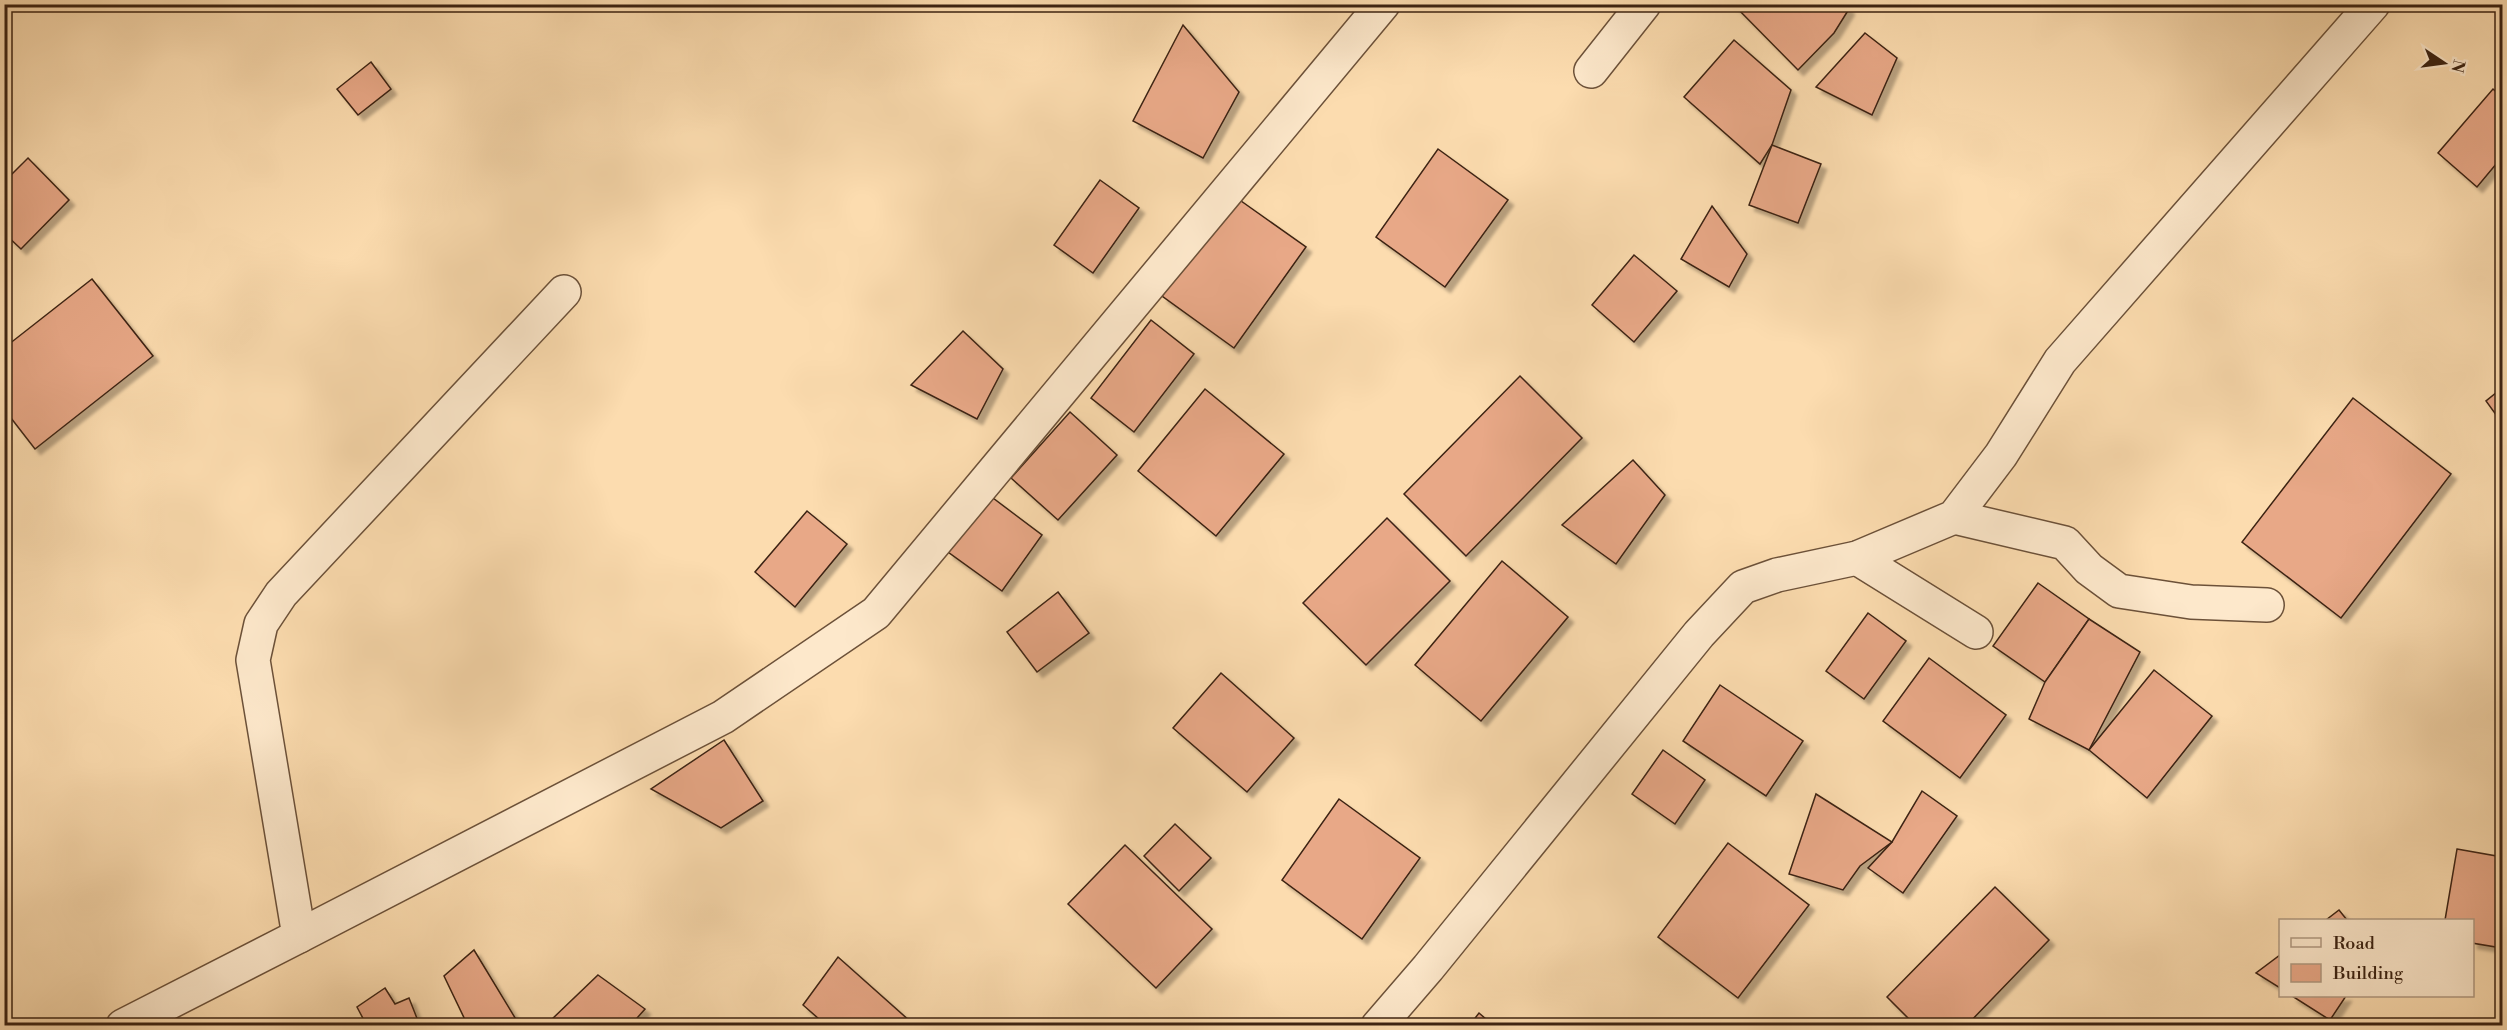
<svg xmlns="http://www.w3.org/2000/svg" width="2507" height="1030" font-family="'Libre Bodoni',serif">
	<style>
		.building { fill: #e8a887; stroke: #3c2312; stroke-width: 1.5; filter: url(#shadow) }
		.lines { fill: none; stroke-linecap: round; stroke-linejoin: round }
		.minor-casing { stroke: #6c5139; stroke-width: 36 }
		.minor { stroke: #fde8cb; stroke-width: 33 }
	</style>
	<defs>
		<filter id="shadow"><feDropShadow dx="5.5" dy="5.5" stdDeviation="1.5" flood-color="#0004"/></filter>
	</defs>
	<rect width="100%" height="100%" fill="#fcdcaf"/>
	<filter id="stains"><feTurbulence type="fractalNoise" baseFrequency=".00333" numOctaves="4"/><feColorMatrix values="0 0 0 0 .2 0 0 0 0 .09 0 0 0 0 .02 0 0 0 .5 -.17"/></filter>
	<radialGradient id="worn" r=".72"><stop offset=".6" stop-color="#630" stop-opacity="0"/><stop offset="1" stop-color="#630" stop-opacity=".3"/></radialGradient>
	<g class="building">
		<polygon points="1733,4 1844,4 1849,9 1834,33 1798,70"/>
		<polygon points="1183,25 1239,92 1203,158 1133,121"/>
		<polygon points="1865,33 1897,58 1872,115 1816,87"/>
		<polygon points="1734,40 1791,90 1772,145 1760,164 1684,97"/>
		<polygon points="371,62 391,89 358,115 337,89"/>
		<polygon points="2493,89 2502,97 2502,157 2477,187 2438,153"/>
		<polygon points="1772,145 1821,164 1798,223 1749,205"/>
		<polygon points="1438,149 1508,200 1445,287 1376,237"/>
		<polygon points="28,158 69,200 21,249 4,233 4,182"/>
		<polygon points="1100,180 1139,208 1093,273 1054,245"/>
		<polygon points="1234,196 1306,247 1234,348 1162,296"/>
		<polygon points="1712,206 1747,254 1729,287 1681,259"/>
		<polygon points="1634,255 1677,291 1634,342 1592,305"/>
		<polygon points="92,279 153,356 35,449 4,409 4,348"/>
		<polygon points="1151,320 1194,354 1134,432 1091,398"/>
		<polygon points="963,331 1003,369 977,419 911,385"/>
		<polygon points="1520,376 1582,438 1466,556 1404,494"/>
		<polygon points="2502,388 2502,423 2486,401"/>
		<polygon points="1205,389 1284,454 1216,536 1138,471"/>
		<polygon points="2353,398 2451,474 2341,618 2242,542"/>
		<polygon points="1070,412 1117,455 1058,520 1011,478"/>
		<polygon points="1633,460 1665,495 1616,564 1562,525"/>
		<polygon points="989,495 1042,535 1002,591 948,552"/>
		<polygon points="807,511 847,544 795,607 755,572"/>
		<polygon points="1387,518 1450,581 1366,665 1303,603"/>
		<polygon points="1502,561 1568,617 1481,721 1415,665"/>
		<polygon points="2038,583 2089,619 2045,682 1993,646"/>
		<polygon points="1058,592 1089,633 1037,672 1007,632"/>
		<polygon points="1868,613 1906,641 1864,699 1826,671"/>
		<polygon points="2089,619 2140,652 2089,750 2029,719 2045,682"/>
		<polygon points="1929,658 2006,715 1960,778 1883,721"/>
		<polygon points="2154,670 2212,716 2147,798 2089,750"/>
		<polygon points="1221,673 1294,738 1247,792 1173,728"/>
		<polygon points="1720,685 1803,741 1766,796 1683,741"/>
		<polygon points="724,740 763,801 721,828 651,789"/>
		<polygon points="1663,750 1705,780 1675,824 1632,794"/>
		<polygon points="1922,791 1957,816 1903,893 1868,868 1892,842"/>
		<polygon points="1816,794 1892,842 1860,866 1843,890 1789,874"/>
		<polygon points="1339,799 1420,858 1362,939 1282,880"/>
		<polygon points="1175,824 1211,858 1179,891 1144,856"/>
		<polygon points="1728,843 1809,905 1738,998 1658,937"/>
		<polygon points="1125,845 1212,929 1156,988 1068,904"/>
		<polygon points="2457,849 2502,857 2502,948 2472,943 2472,920 2445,920"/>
		<polygon points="1995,887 2049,940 1966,1026 1916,1026 1887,997"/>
		<polygon points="2339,910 2347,920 2326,920"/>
		<polygon points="474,950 520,1026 468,1026 444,976"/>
		<polygon points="2280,955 2280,988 2256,973"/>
		<polygon points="838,957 911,1022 908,1026 827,1026 803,1005"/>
		<polygon points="598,975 645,1009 630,1026 555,1026 550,1021"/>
		<polygon points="385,988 395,1004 409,998 420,1026 367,1026 357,1007"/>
		<polygon points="2292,996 2346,996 2330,1020"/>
		<polygon points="1479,1013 1494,1026 1469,1026"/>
	</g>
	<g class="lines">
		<g class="minor-casing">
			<g id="minor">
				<polyline points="1591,71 1644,4"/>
				<polyline points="1954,517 2065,543 2089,569 2119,591 2191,602 2267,605"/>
				<polyline points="1857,558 1976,632"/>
				<polyline points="299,936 723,717 876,613 1383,4"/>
				<polyline points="123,1026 299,936 253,660 261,624 281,594 564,292"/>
				<polyline points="1378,1026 1428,968 1699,634 1743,587 1777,575 1857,558 1954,517 2001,455 2060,361 2373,4"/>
			</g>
		</g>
		<use href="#minor" class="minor"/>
	</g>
	<rect width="2507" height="1030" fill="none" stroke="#fcdcaf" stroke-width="24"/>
	<rect x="6" y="6" width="2495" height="1018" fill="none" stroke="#3c2312" stroke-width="3"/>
	<rect x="12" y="12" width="2483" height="1006" fill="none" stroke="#3c2312" stroke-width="1.5"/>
	<rect x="2279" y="919" width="195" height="78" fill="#fde8cb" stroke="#b09981" stroke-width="1.5"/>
	<rect x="2291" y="938" width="30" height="9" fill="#fde8cb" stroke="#b09981" stroke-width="1.5"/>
	<text x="2333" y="949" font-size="18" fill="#3c2312">Road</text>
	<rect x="2291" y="964" width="30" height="18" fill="#e8a887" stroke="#b09981" stroke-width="1.5"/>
	<text x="2333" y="979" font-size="18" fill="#3c2312">Building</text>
	<g transform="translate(2444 63) rotate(103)" stroke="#fde8cb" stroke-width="4.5" paint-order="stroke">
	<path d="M0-4.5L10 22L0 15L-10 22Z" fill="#3c2312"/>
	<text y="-9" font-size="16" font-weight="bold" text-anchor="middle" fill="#3c2312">N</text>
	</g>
	<rect width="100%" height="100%" filter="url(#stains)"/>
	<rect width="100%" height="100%" fill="url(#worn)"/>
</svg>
